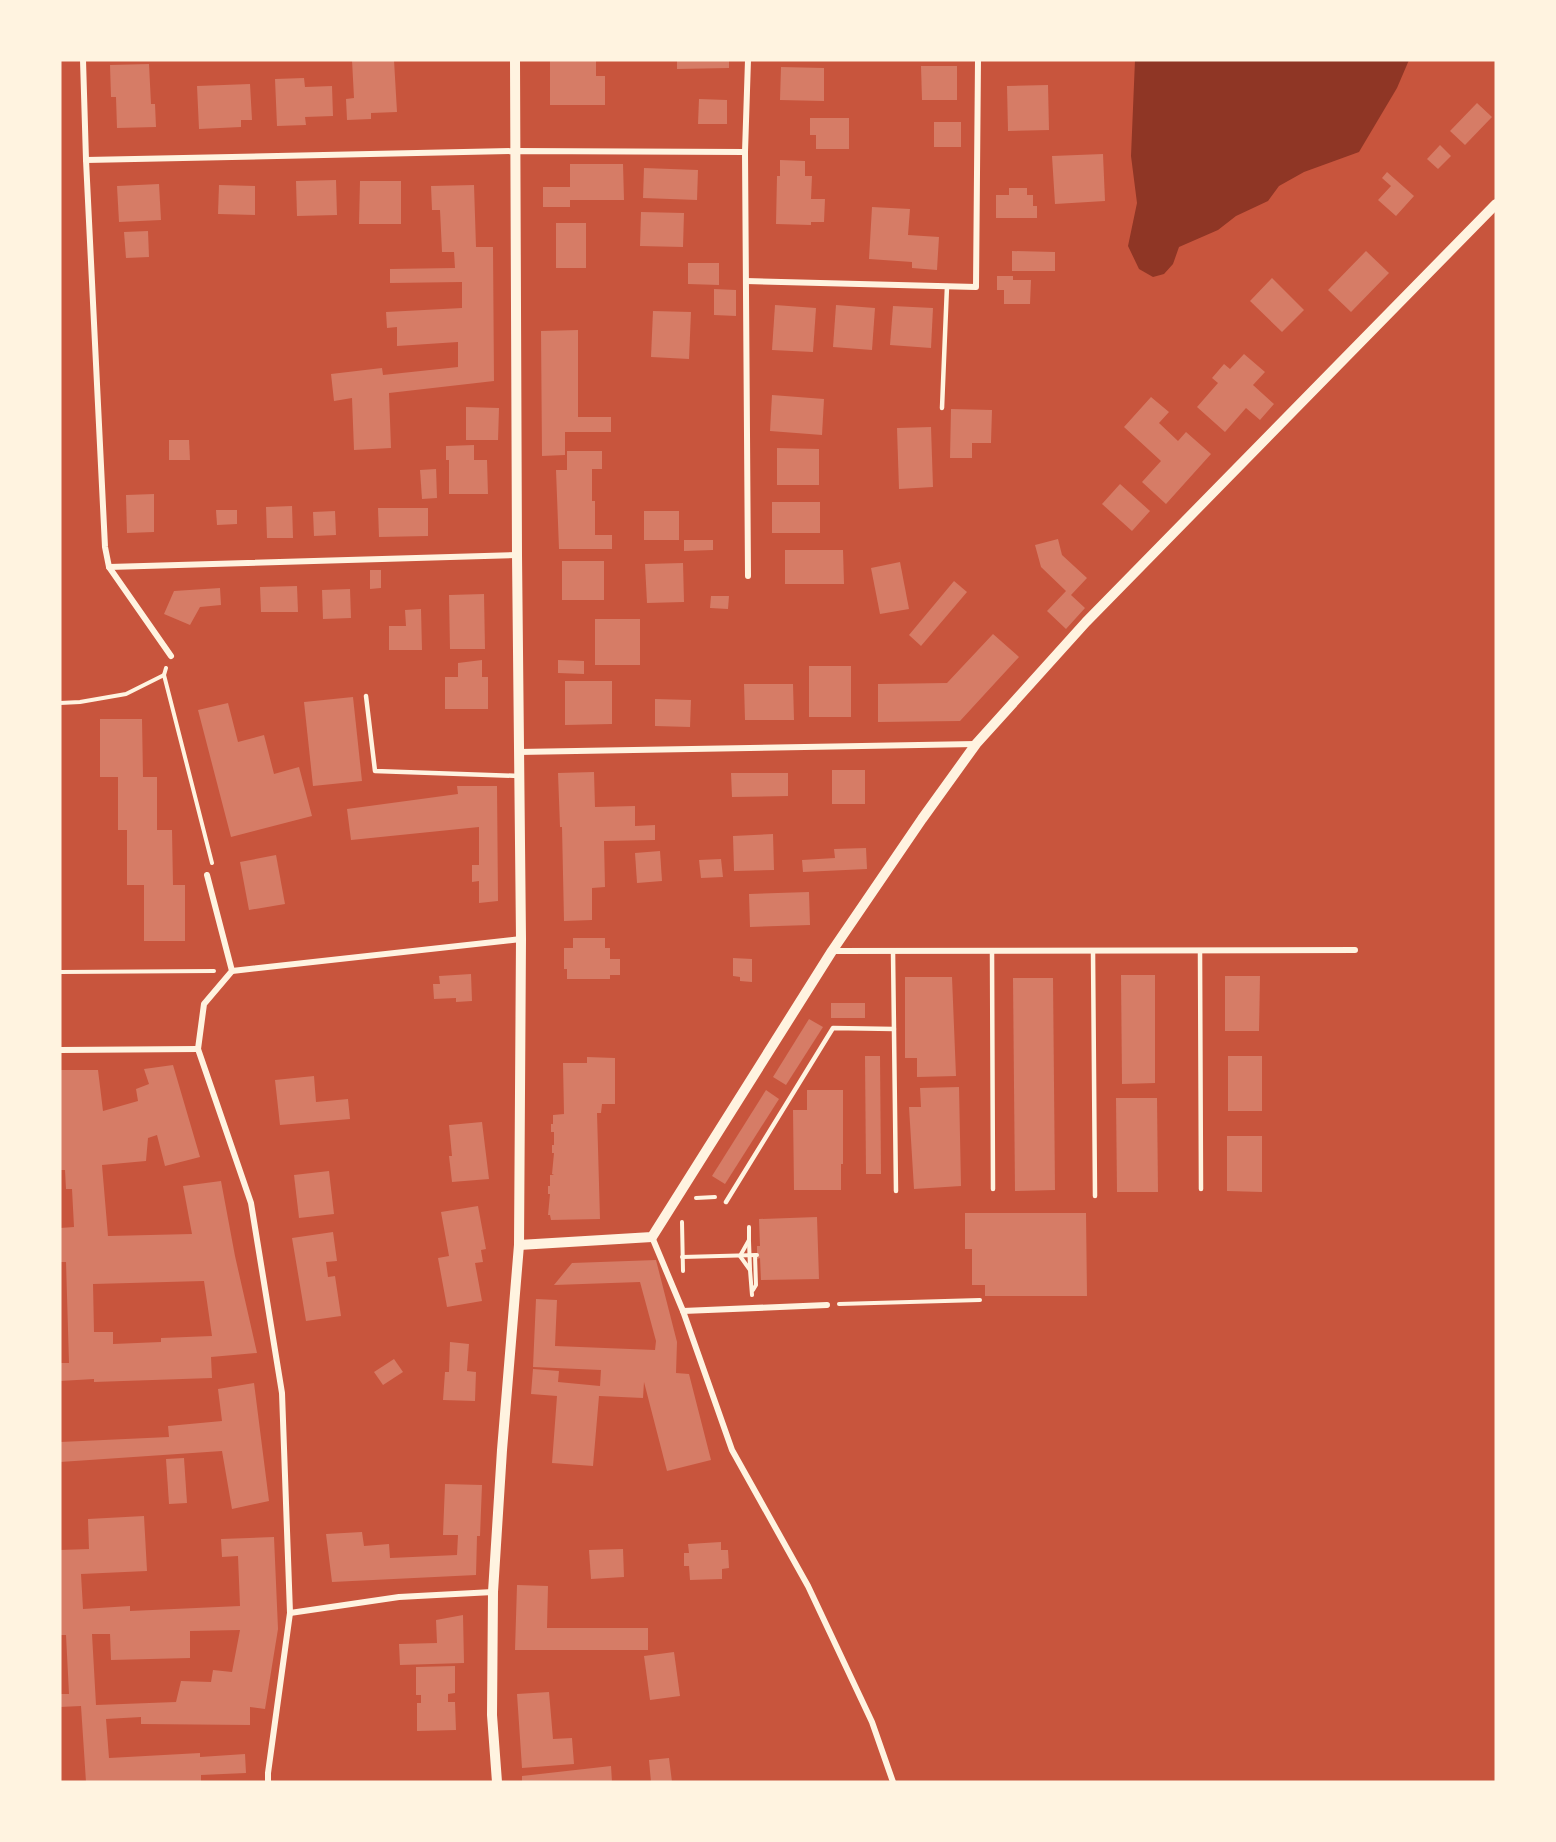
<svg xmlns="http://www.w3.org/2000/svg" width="1556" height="1842" font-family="'PT Sans',sans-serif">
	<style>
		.water { fill: #8f3625 }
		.building { fill: #d67c66; fill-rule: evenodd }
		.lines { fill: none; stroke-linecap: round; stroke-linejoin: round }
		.path { stroke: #fff3e0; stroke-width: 4 }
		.service { stroke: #fff3e0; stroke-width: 4.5 }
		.minor { stroke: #fff3e0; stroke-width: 6 }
		.tertiary { stroke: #fff3e0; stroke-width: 10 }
	</style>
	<rect width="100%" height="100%" fill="#c8553d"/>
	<polygon class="water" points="1135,60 1409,60 1397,88 1359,152 1304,172 1279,186 1268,201 1236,216 1218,230 1179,247 1173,264 1164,274 1153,277 1139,269 1128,246 1137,203 1131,156"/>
	<g class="building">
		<polygon points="352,60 394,60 397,112 371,113 371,119 347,120 346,99 354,98"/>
		<polygon points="550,60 596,60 596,76 605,76 605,105 550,105"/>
		<polygon points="677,60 729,60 729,68 677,69"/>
		<polygon points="149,64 151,104 155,104 156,127 117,128 116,97 111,97 110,65"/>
		<polygon points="921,66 957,66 957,100 922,100"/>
		<polygon points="781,67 824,68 824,101 780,100"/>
		<polygon points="304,78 305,87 332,86 333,116 305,117 306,125 277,126 275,79"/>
		<polygon points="250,84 252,120 241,120 241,127 199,129 197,86"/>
		<polygon points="1048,85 1049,130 1008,131 1007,86"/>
		<polygon points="699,99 727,100 727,124 698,124"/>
		<polygon points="1477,103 1492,117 1465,145 1450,131"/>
		<polygon points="810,118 849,118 849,149 816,149 816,135 810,135"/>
		<rect x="934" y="122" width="27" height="25"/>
		<polygon points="1440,145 1451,156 1438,169 1427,159"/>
		<polygon points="1103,154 1105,201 1055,204 1052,156"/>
		<polygon points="780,160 805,161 805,176 812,176 811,199 825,199 824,222 811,222 811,225 776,224 777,176 780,176"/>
		<polygon points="570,164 623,164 624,200 570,200 570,207 543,207 543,187 570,187"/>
		<polygon points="644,168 698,170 697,200 643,198"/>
		<polygon points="1387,172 1414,196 1396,216 1378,200 1391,186 1382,178"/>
		<polygon points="336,180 337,215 297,216 296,181"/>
		<polygon points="360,181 401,181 401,224 359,224"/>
		<polygon points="159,184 161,220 119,222 117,186"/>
		<polygon points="219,185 255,186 255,215 218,214"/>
		<polygon points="474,185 476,247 493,247 494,381 389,393 391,448 354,450 352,398 334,401 331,374 382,368 383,375 458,367 458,342 397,346 397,327 387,328 386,312 462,308 462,282 390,283 390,269 455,268 454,252 442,252 440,210 432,210 431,186"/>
		<polygon points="1009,188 1027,188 1027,195 1033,195 1033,206 1037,206 1037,218 996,218 996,195 1009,195"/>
		<polygon points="872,207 910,209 908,235 939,237 937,270 912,268 912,262 869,259"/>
		<polygon points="641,212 684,213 683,247 640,246"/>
		<rect x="556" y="223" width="30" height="45"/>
		<polygon points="148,231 149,257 126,258 124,232"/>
		<polygon points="1012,251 1055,252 1055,271 1012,271"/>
		<polygon points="1366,251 1389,273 1351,312 1328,290"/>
		<polygon points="688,263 719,263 719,285 688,284"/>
		<polygon points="997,276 1013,276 1013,280 1031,280 1030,304 1004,304 1004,290 997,290"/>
		<polygon points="1272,278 1304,310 1282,332 1250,301"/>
		<polygon points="714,289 736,290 736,316 714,315"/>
		<polygon points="775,305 816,308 813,352 772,350"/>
		<polygon points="836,305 875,308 872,350 833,347"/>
		<polygon points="893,306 933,308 931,348 890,345"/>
		<polygon points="653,311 691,312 689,359 651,357"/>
		<polygon points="578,330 578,417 611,417 611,432 565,432 565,455 542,456 541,331"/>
		<polygon points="1244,354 1265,372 1253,385 1274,404 1260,420 1246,408 1225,432 1197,407 1218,383 1212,378 1224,364 1230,369"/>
		<polygon points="772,395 824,399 822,435 770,431"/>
		<polygon points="1151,397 1169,412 1159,423 1178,441 1186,432 1211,454 1166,504 1142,482 1161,461 1124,427"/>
		<polygon points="466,407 499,408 498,440 466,440"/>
		<polygon points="951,409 992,410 991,443 972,443 972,458 950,458"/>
		<polygon points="931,427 933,487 899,489 897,428"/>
		<polygon points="169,440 189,440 190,460 169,460"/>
		<polygon points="474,445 474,460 487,460 488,494 449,494 449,460 446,460 446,446"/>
		<polygon points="777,448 819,449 819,485 777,485"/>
		<polygon points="567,451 602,451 602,469 592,469 592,501 595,501 595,535 612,535 612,549 559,549 556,470 567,470"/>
		<polygon points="436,469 437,498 422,499 420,470"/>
		<polygon points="1120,484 1150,511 1132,531 1102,504"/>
		<polygon points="154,494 154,532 127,533 126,495"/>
		<rect x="772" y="502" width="48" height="31"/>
		<polygon points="292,506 293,538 267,538 266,507"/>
		<polygon points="378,508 428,508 428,536 379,537"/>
		<polygon points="216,510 237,510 237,524 217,525"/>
		<polygon points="335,511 336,535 314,536 313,512"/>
		<rect x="644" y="511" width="35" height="29"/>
		<polygon points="1058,539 1062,555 1087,578 1071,595 1085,608 1066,629 1047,611 1066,591 1041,567 1035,545"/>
		<polygon points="684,540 713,540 713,550 684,551"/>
		<polygon points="785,550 843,550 844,584 785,584"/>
		<rect x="562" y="561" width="42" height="39"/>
		<polygon points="900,562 909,609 880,614 871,568"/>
		<polygon points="683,563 684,602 647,603 645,564"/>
		<polygon points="370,570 381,570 381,588 370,589"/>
		<polygon points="954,581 967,592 921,646 909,635"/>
		<polygon points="297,586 298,612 261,612 260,587"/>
		<polygon points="220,588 221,605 200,607 190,625 164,614 174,591"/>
		<polygon points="350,589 351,618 323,619 322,590"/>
		<polygon points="484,594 485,649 450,649 449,595"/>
		<polygon points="711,596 729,596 728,609 710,608"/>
		<polygon points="421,609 422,650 389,650 389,626 406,626 405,610"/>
		<rect x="595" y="619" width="45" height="46"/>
		<polygon points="993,634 1019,657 960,721 878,722 878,684 947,683"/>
		<polygon points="482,660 482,677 488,677 488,709 445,709 445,677 458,677 458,663"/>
		<polygon points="558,660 584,661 584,674 558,673"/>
		<rect x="809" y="666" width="42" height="51"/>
		<polygon points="565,681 612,681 612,724 565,725"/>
		<polygon points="744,684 793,684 794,720 745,720"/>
		<polygon points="353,697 362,781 313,786 304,702"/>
		<polygon points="655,699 691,700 690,727 655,726"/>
		<polygon points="228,703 238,742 264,735 274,774 299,767 312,816 231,837 198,710"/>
		<polygon points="100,719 142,719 143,777 157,777 157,830 172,830 173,885 185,885 185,941 144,941 144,885 127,885 127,830 118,830 118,777 100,777"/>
		<rect x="832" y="770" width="33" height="34"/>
		<polygon points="594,772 595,807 635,806 635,826 655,825 655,840 604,841 605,887 592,888 592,920 564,921 562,827 560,827 558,773"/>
		<polygon points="731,773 788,773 788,796 732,797"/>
		<polygon points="457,786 497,786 498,901 479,903 479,881 472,882 472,865 479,865 479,827 351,840 347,809 458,794"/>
		<polygon points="773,834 774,870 734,871 733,836"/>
		<polygon points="866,848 867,869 803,872 802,860 835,858 834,849"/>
		<polygon points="660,851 662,881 637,883 635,853"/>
		<polygon points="276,855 285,904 249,910 240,862"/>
		<polygon points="721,859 723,877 701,878 699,860"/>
		<polygon points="809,892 810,925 750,927 749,894"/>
		<polygon points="573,938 605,938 605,948 610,948 610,959 620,959 620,975 610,975 610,979 567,979 567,969 564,969 564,948 573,948"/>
		<polygon points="733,958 752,959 752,982 740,981 740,977 733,976"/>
		<polygon points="471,974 472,1001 456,1002 456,998 434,999 433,984 440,984 439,976"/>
		<polygon points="1121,975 1155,975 1155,1083 1122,1084"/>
		<polygon points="1225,976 1260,976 1259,1031 1225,1031"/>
		<polygon points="905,977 952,977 956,1076 917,1077 917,1058 905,1058"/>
		<polygon points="1013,978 1053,978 1055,1190 1015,1191"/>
		<rect x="831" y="1003" width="34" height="15"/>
		<polygon points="809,1019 823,1027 786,1085 773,1077"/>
		<polygon points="865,1056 880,1056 881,1174 866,1174"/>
		<rect x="1228" y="1056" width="34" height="55"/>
		<polygon points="587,1057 615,1058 615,1104 602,1104 601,1113 597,1113 600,1219 551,1220 550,1215 548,1215 550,1194 548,1194 548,1186 550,1186 550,1175 554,1175 552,1174 554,1153 552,1153 552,1145 554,1145 554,1132 551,1132 551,1124 553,1124 553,1115 564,1114 563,1063 587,1063"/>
		<path d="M173 1065 200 1157 165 1166 157 1135 148 1138 146 1161 102 1165 108 1236 192 1234 183 1186 221 1181 235 1256 257 1353 211 1357 212 1378 94 1382V1379L60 1381V1363H69L66 1262H60V1228L74 1227 72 1189H66L65 1170H60V1070H98L103 1111 138 1101 136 1089 149 1084 144 1069ZM204 1281 212 1336 161 1338V1342L113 1344V1332H94L93 1284Z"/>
		<polygon points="314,1076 316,1102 348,1099 350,1119 280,1125 275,1080"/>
		<polygon points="959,1087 961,1186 914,1189 909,1107 921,1107 920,1088"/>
		<polygon points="766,1090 779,1099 725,1184 712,1176"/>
		<polygon points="807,1090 843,1090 843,1164 841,1164 841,1190 794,1190 793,1110 807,1110"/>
		<polygon points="1116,1098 1157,1098 1158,1192 1117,1192"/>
		<polygon points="482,1122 489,1179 452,1182 449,1156 452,1156 449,1125"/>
		<polygon points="1227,1136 1262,1136 1262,1192 1227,1191"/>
		<polygon points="329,1171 334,1214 299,1218 294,1175"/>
		<polygon points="478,1206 486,1249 481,1250 483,1262 475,1263 482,1301 447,1307 438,1258 449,1256 441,1212"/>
		<polygon points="965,1213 1086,1213 1087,1296 985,1296 985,1285 972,1285 972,1249 965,1249"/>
		<polygon points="817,1217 819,1279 761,1280 760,1258 757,1259 757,1246 760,1246 759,1219"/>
		<polygon points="333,1232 337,1261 326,1262 328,1277 335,1276 341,1316 306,1321 292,1238"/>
		<polygon points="656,1260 677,1342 676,1373 689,1374 711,1460 667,1471 644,1382 643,1398 599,1396 593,1466 552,1463 557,1396 531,1394 533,1369 559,1371 558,1382 600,1386 601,1370 533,1367 536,1299 557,1300 555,1346 655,1350 656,1341 640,1282 554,1285 572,1263"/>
		<polygon points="450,1342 469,1344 467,1371 476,1372 475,1401 443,1400 445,1372 449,1372"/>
		<polygon points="394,1359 403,1372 383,1385 374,1372"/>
		<polygon points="254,1383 269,1501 232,1509 222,1451 60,1462 60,1442 169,1437 168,1426 222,1421 218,1389"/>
		<polygon points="184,1458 187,1503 169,1504 166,1459"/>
		<polygon points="445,1484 482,1485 480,1536 477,1536 476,1575 332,1582 326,1534 362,1532 364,1546 389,1544 390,1558 457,1555 458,1535 443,1535"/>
		<path d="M144 1516 147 1571 81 1574 83 1609 130 1606V1611L240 1606 238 1556 222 1557 221 1539 274 1537 278 1629 265 1709 250 1707V1725L141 1724V1717L106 1719 109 1758 200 1753V1757L245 1754 246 1773 201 1775V1782H86L81 1706 60 1707V1694H69L66 1635H60V1550L89 1549 88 1519ZM240 1630 232 1672 213 1670 211 1682 181 1681 176 1702 96 1705 92 1634H110L111 1660 190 1658V1631Z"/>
		<polygon points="721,1542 721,1550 728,1550 729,1568 722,1569 722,1579 690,1580 689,1566 684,1566 684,1553 689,1553 688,1544"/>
		<polygon points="623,1549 624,1577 591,1579 589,1550"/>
		<polygon points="517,1585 548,1586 547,1628 648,1628 648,1650 515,1650"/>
		<polygon points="463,1615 464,1663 400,1665 399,1644 437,1643 436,1620"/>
		<polygon points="674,1652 680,1696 650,1700 644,1656"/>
		<polygon points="455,1666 455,1693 448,1694 448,1702 455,1702 456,1730 417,1731 417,1703 421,1703 421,1695 416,1695 416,1667"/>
		<polygon points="549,1692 553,1739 572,1738 574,1764 522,1768 517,1694"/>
		<polygon points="669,1758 672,1782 651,1782 649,1760"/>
		<polygon points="611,1766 612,1782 522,1782 522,1776"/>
	</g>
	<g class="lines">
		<g class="path">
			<polyline points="166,668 164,675 212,863"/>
			<polyline points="60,703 80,702 126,694 164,675"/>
			<polyline points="60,972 214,971"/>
			<polyline points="696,1198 715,1197"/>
			<polyline points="682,1222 683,1271"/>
			<polyline points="749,1227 749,1240 740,1256 750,1270 752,1295"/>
			<polyline points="749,1241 750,1269"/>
			<polyline points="682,1257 757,1255"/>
			<polyline points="753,1290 756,1285 755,1255"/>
			<polyline points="839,1304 980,1300"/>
		</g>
		<g class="service">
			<polyline points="942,408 947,286"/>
			<polyline points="366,696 375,771 519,776"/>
			<polyline points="893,951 896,1191"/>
			<polyline points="992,951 993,1189"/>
			<polyline points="1093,951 1095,1196"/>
			<polyline points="1200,951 1201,1189"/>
			<polyline points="726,1202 833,1028 894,1029"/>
		</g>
		<g class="minor">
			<polyline points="83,60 86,160 105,547 109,567 171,656"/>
			<polyline points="748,60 745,152 748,576"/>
			<polyline points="86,160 515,151 745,152"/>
			<polyline points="746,281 976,287 978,60"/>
			<polyline points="109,567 517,555"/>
			<polyline points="518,752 976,744"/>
			<polyline points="207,875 232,971 204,1004 198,1049 251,1203 282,1393 290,1613 268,1773 268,1782"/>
			<polyline points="832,951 1355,950"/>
			<polyline points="232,971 521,939"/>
			<polyline points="60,1050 198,1049"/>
			<polyline points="652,1237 683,1311 732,1450 808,1586 872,1722 893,1782"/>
			<polyline points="683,1311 827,1305"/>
			<polyline points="290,1613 399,1597 493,1592"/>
		</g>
		<g class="tertiary">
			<polyline points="519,1245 652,1237 832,951 922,819 976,744 1086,622 1496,204"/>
			<polyline points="497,1782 492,1715 493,1592 502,1450 519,1245 521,939 517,555 515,60"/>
		</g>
	</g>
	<rect width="1556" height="1842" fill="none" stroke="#fff3e0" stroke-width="123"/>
</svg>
